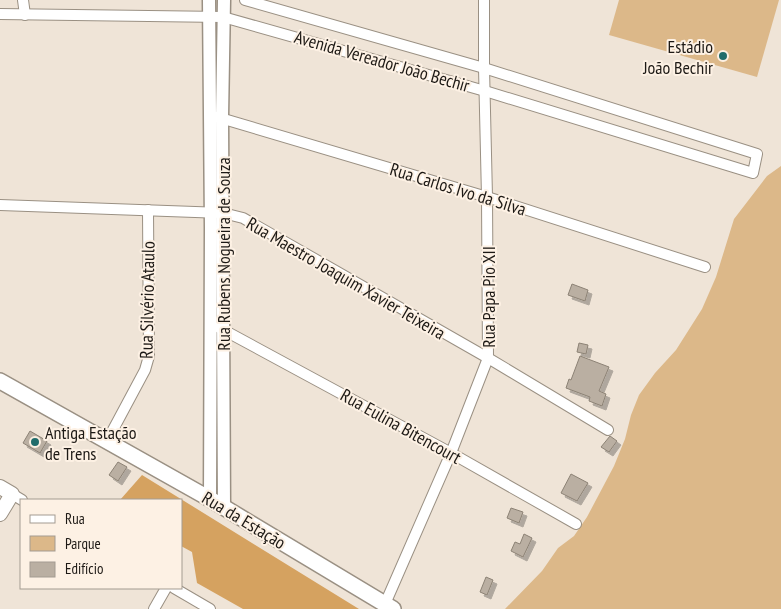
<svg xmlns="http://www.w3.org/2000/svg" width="781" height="609" font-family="'PT Sans Narrow',sans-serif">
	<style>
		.green { fill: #dcb889 }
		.forest { fill: #d5a260 }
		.building { fill: #baafa2; stroke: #8c8275; filter: url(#shadow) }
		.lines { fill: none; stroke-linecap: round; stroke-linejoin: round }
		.minor-casing { stroke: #9a9083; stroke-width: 12 }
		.tertiary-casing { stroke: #9a9083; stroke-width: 15 }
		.secondary-casing { stroke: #9a9083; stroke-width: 16 }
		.primary-casing { stroke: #9a9083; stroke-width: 18 }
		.minor { stroke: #fff; stroke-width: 10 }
		.tertiary { stroke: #fff; stroke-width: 12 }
		.secondary { stroke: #fff; stroke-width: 14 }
		.primary { stroke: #fff; stroke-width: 15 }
		.poi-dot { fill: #206c6b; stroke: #fdf1e4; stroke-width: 2 }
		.labels { text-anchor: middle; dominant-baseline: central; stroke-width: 4; stroke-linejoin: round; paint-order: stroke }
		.poi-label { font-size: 18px; fill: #1d1915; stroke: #fdf1e4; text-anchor: end }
		.street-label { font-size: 18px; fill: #1d1915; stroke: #fdf1e4 }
	</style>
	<defs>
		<filter id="shadow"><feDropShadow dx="4" dy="4" stdDeviation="0" flood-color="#0004"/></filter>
	</defs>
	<rect width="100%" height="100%" fill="#efe4d7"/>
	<g class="green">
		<polygon points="619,0 779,0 757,77 609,35"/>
		<polygon points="781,166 781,609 505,609 542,571 558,548 574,536 587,517 614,466 625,439 631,415 639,395 655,373 676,350 702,309 716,277 734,219 767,176"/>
	</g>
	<polygon class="forest" points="142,475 359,609 243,609 197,583 192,552 181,546 181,500 120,500"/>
	<g class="building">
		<polygon points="572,284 588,290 585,301 568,295"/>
		<polygon points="579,343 588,345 586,354 577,352"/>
		<polygon points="580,356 609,367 599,391 606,394 602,406 589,401 590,397 566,388 569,379 571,380"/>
		<polygon points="30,431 47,441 40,453 23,443"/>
		<polygon points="610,436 617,441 609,452 601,447"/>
		<polygon points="118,462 127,467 118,481 109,475"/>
		<polygon points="571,474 588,483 577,501 561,493"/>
		<polygon points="511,508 523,512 519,523 507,518"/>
		<polygon points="524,534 532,538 523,557 511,551 515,542 520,544"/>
		<polygon points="486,577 493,580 487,595 480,592"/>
	</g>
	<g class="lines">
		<g class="minor-casing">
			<g id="minor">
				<polyline points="23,0 25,15"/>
				<polyline points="0,14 223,17 485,91 753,173 757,154 484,68 245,0"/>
				<polyline points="217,117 487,197 705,267"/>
				<polyline points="0,205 223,213 243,218 488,358 608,430"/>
				<polyline points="218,327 451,453 576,524"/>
				<polyline points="107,441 145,370 149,356 148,210"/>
				<polyline points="12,494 22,500"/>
				<polyline points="174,588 210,609"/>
				<polyline points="385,604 451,453 488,358 487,197 484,68 484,0"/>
				<polyline points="154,609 166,588"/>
			</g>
		</g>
		<g class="tertiary-casing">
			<g id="tertiary">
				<polyline points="209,0 211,228 210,499"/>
				<polyline points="224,0 222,117 224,507"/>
			</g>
		</g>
		<g class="secondary-casing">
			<polyline id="secondary" points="0,487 12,494 0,514"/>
		</g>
		<g class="primary-casing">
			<polyline id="primary" points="0,381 210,499 393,609"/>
		</g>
		<use href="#minor" class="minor"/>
		<use href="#tertiary" class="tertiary"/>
		<use href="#secondary" class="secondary"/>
		<use href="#primary" class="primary"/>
	</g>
	<g class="poi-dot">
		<circle cx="723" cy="56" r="5"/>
		<circle cx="35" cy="442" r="5"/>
	</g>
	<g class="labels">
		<g class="poi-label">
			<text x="713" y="46">Estádio<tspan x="713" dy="21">João Bechir</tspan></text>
			<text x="45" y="432" text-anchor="start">Antiga Estação<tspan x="45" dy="21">de Trens</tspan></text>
		</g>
		<g class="street-label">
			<text transform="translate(382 61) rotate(16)">Avenida Vereador João Bechir</text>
			<text transform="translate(458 189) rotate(17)">Rua Carlos Ivo da Silva</text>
			<text transform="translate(223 254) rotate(-90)">Rua Rubens Nogueira de Souza</text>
			<text transform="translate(346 278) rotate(30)">Rua Maestro Joaquim Xavier Teixeira</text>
			<text transform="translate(488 297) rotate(-90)">Rua Papa Pio XII</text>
			<text transform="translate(147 300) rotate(-89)">Rua Silvério Ataulo</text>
			<text transform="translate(401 426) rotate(29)">Rua Eulina Bitencourt</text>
			<text transform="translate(244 520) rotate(31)">Rua da Estação</text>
		</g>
	</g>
	<rect x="20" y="499" width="162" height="90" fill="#fdf1e4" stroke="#a39b91"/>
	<rect x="30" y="515" width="25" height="8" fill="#ffffff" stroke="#a39b91"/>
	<text x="65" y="524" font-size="15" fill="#1d1915">Rua</text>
	<rect x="30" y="536" width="25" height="15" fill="#dcb889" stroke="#a39b91"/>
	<text x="65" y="549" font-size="15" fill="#1d1915">Parque</text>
	<rect x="30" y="562" width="25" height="15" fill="#baafa2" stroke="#a39b91"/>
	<text x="65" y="574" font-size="15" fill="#1d1915">Edifício</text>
</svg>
